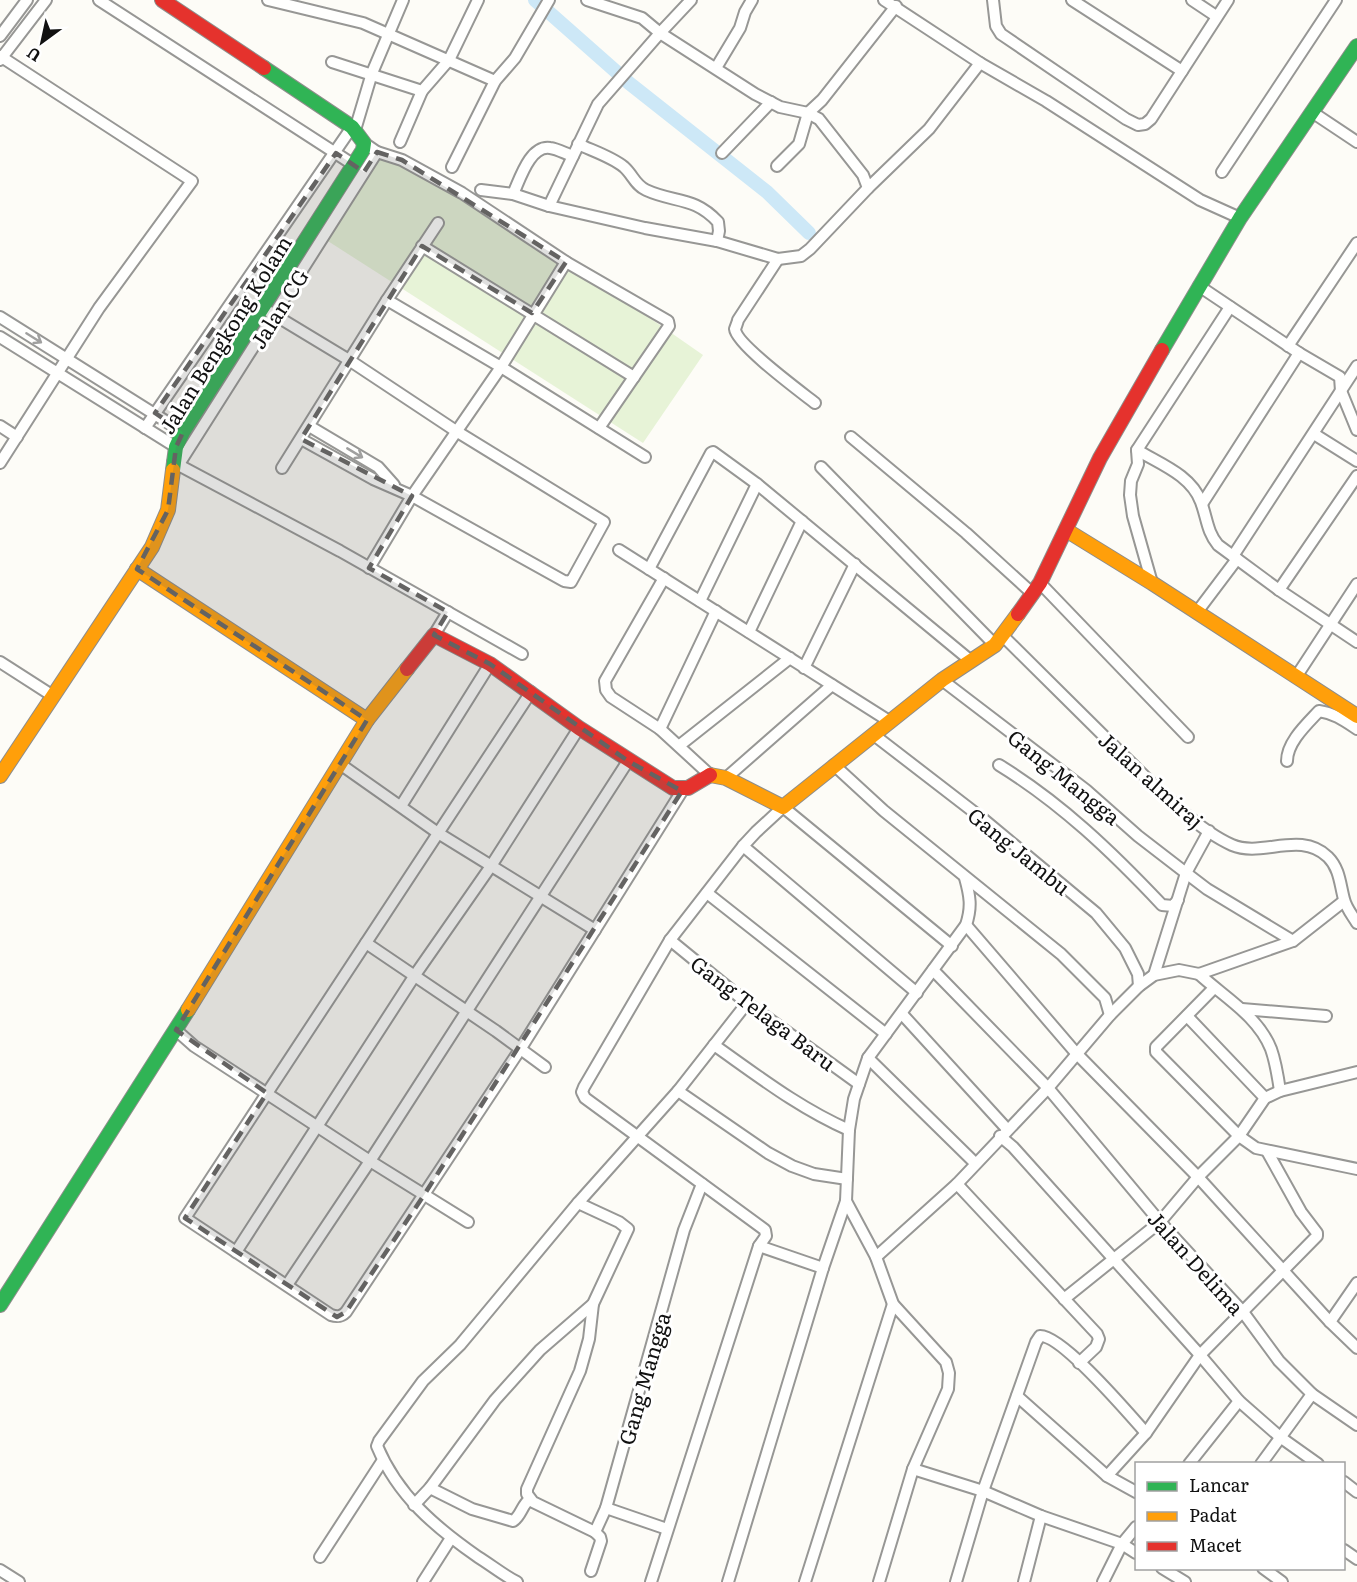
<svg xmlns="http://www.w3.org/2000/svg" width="1357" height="1582" font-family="Literata,serif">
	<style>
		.green { fill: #e7f3d7 }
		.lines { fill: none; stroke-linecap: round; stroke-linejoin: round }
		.canal { stroke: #cde8f7; stroke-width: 14 }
		.street-casing { stroke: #979795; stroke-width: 14 }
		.fast-casing { stroke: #8e8d8b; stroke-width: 16 }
		.slow-casing { stroke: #8e8d8b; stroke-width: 16 }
		.jam-casing { stroke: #8e8d8b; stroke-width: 16 }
		.street { stroke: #fffffe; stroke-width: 10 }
		.fast { stroke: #30b455; stroke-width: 14 }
		.slow { stroke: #ff9f0a; stroke-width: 14 }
		.jam { stroke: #e5322d; stroke-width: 14 }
		.oneway { stroke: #a0a09f }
		.marked { fill: #646362; fill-opacity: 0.2; stroke: #646362; stroke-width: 4.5; stroke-dasharray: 12 8; stroke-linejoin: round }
		.labels { text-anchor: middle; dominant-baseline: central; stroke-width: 6; stroke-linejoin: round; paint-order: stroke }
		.street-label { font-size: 21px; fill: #111; stroke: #fff }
	</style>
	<rect width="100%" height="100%" fill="#fdfcf7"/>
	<polygon class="green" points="378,147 499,213 703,355 643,443 320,236"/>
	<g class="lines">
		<polyline class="canal" points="535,0 629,83 767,192 809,233"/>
		<g class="street-casing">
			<g id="street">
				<polyline points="99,0 354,165"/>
				<polyline points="268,0 363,23 495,81"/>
				<polyline points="587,0 642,18 660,33 755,94 780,107 808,113 819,119 863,175 868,188"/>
				<polyline points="884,0 980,63 1046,101 1200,200 1240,218"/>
				<polyline points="993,0 996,26 1001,34 1126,119 1138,125 1145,124 1151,119 1228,0"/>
				<polyline points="1072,0 1182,71"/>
				<polyline points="1192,0 1216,16"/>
				<polyline points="0,36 27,0"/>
				<polyline points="0,56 192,181 99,308 0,463"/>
				<polyline points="0,60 46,0"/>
				<polyline points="332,62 422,91 449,60 478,0"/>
				<polyline points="716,68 740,28 745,12 752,0"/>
				<polyline points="1312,112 1357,142"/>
				<polyline points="355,130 372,73 403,0"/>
				<polyline points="400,142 422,91"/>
				<polyline points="364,143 377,152 402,160 462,193 566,262 668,321 669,326 599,428"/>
				<path d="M578 144C593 151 612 157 624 167 633 175 635 185 646 190 674 203 694 196 718 222L719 231 717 241"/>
				<polyline points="722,153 771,102"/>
				<polyline points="777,166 799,144 808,113 822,100 896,6"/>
				<polyline points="452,167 495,81 515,58 549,0"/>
				<polyline points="1222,172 1336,0"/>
				<polyline points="481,190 513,194 549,206 645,228 717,241 778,259 801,256 810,249 868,188 929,129 980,63"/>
				<path d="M513 194C520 179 530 145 550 148 558 149 566 154 573 156"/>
				<polyline points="549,206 598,104 660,33 691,0"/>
				<polyline points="422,246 634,377"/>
				<path d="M778 259 738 320C738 321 735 329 735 329 736 344 801 392 815 403"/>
				<polyline points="1199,286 1299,353 1340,377 1341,391 1357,430"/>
				<polyline points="387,300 501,367 645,457"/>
				<polyline points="263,308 349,360 456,431 604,522 571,582 564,581 412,496 373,479 301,439"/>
				<polyline points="0,317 183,432"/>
				<polyline points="0,337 176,447"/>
				<polyline points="1288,346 1357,243"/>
				<polyline points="0,426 17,437"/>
				<polyline points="309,426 378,467 394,485"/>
				<polyline points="145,428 352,127"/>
				<polyline points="1314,434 1357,461"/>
				<polyline points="851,437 966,533 1033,594"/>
				<path d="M1137 450C1160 464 1191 475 1201 502 1207 518 1207 532 1218 545L1279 590 1357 642"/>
				<polyline points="173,462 340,551 522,654"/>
				<polyline points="179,464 377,152"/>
				<polyline points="821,467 995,645"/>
				<polyline points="282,468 387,300 438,223"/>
				<polyline points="1202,504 1299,353"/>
				<polyline points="619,550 889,721"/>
				<polyline points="1233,556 1357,366"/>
				<polyline points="369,568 412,496 501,367 566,262"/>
				<polyline points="649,569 711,453 713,452 757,484 971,661"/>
				<polyline points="664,578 605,681 606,690 611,697 660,729 710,775"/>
				<polyline points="1040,583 1188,737"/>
				<polyline points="1152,583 1133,516 1130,495 1131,481 1138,464 1137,450 1230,307"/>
				<polyline points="1279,590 1357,476"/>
				<polyline points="700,601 757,484"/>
				<polyline points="1197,612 1237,559"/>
				<polyline points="749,632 802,521"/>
				<polyline points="434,635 448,612"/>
				<path d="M1003 636C1043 676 1083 715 1123 755 1153 784 1194 828 1232 845 1262 858 1300 830 1328 857 1340 869 1340 885 1344 899 1346 908 1353 916 1357 923"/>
				<polyline points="0,662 53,696"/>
				<polyline points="804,668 855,564"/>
				<polyline points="1296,677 1357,584"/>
				<polyline points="942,680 1086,790 1138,836 1186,873 1207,889 1293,941"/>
				<path d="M531 692 185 1218 331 1315C337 1317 341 1317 346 1312L521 1048 682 791"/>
				<polyline points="660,729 716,611"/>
				<polyline points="874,735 983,819 1096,913 1125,948 1138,974 1139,986"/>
				<polyline points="680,745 790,658"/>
				<path d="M1287 761C1287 742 1307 724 1319 711 1334 713 1345 721 1357 729"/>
				<polyline points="340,764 438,833 595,930"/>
				<polyline points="834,765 884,811 1061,954 1105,998 1110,1015"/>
				<path d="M999 765C1061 803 1112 852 1162 905L1173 906 1178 900"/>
				<polyline points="726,778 832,685"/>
				<polyline points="401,806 490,664"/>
				<polyline points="743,846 917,993"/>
				<polyline points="707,893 886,1034"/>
				<polyline points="966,925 1076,1053 1198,1177 1330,1322 1357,1348"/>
				<polyline points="670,940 747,1003 859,1084"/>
				<polyline points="366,943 496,1031 545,1067"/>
				<polyline points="933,970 1048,1088 1160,1222 1243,1312 1279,1361 1312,1394 1357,1425"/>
				<path d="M1199 974C1224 997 1258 1016 1271 1049 1276 1063 1278 1077 1280 1091"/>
				<polyline points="1154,975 1186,873 1209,831"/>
				<polyline points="1214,988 1156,1047 1156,1052 1239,1136 1256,1148 1357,1169"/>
				<polyline points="1242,1009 1326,1016"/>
				<polyline points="902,1014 1007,1129"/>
				<polyline points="1187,1016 1265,1098"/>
				<polyline points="176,1030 194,1046 370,1161 468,1222"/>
				<path d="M714 1045C758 1076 799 1108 849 1130"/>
				<polyline points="868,1058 975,1163"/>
				<polyline points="678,1091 768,1153 792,1166 814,1174 847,1179"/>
				<polyline points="1000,1136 1013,1147 1200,1355 1239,1401 1280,1437 1318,1464"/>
				<polyline points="957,1184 1097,1334 1099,1339 1096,1347 1079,1363"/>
				<polyline points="846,1201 876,1257 893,1304 946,1362 949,1373 948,1389 913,1469 879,1582"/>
				<polyline points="759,1246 823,1268"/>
				<polyline points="236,1252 415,975 491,866 579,728"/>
				<polyline points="876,1257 957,1184 1048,1088 1110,1015 1139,986 1154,975 1179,970 1199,974 1293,941 1344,901"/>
				<polyline points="287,1285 370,1161 628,761"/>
				<polyline points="1064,1299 1160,1222 1198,1177 1239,1136 1265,1098 1280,1091 1357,1072"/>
				<polyline points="593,1304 589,1339 580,1371 527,1489 527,1494 533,1502 595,1532"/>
				<polyline points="1330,1322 1357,1283"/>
				<polyline points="1017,1396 1107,1476 1136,1492"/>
				<polyline points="1189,1464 1239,1401"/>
				<polyline points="1261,1464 1312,1394"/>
				<polyline points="913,1469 983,1491 1041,1516 1122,1544 1136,1553"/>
				<polyline points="1107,1476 1146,1433 1200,1355 1317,1236 1317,1233 1301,1212 1267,1151"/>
				<polyline points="1344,1482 1357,1492"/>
				<path d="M430 1488 472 1509 513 1521C521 1516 522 1505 529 1500"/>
				<polyline points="414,1505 430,1488 495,1400 540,1350 593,1304 628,1229 619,1222 578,1203"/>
				<polyline points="606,1508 667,1529"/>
				<polyline points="1344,1550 1357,1559"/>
				<polyline points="320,1557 383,1460"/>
				<polyline points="1162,1568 1185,1582"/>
				<polyline points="1263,1568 1282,1582"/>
				<polyline points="0,1570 19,1582"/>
				<polyline points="591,1571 601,1541 600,1537 595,1532 606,1508 684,1230 702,1184"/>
				<polyline points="423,1582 451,1538"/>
				<path d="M517 1582C503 1575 491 1565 478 1557 435 1527 398 1496 377 1446L379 1441 423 1381 460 1345 578 1203 678 1091 747 1003"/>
				<polyline points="651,1582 759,1246 766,1236 765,1230 585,1098 582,1092 584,1087 670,940 743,846 756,832 783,807 952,946"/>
				<path d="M728 1582 823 1268 846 1201 849 1130 854 1099 868 1058 966 925C972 907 970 896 965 878"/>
				<polyline points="805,1582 893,1304"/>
				<path d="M956 1582 983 1491 1036 1342 1040 1336C1062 1335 1129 1414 1146 1433"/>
				<polyline points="1024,1582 1041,1516"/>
				<polyline points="1103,1582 1122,1544 1136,1527"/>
			</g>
		</g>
		<g class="fast-casing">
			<g id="fast">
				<polyline points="1162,350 1240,218 1357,46"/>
				<polyline points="173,470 176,447 183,432 363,150 364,143 352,127 264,68"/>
				<polyline points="0,1305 188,1010"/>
			</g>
		</g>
		<g class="slow-casing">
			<g id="slow">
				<polyline points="1066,530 1152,583 1357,716"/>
				<polyline points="137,569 367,720"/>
				<polyline points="710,775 726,778 783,807 942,680 995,645 1018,614"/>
				<polyline points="0,776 152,547 168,510 173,470"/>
				<polyline points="188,1010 367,720 407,669"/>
			</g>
		</g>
		<g class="jam-casing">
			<g id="jam">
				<polyline points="162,0 264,68"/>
				<polyline points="1018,614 1040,583 1100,458 1162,350"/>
				<polyline points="407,669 434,635 490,664 579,728 673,788 688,788 710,775"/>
			</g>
		</g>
		<use href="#street" class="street"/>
		<use href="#fast" class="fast"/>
		<use href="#slow" class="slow"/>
		<use href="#jam" class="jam"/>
	</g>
	<defs><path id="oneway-shaft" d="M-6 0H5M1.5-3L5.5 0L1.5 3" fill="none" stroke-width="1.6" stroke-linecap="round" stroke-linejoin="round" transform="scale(1.5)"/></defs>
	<g class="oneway">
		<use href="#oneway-shaft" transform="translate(34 338) rotate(32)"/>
		<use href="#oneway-shaft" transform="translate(355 453) rotate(31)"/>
	</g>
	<path class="marked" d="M377 152 402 160 566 262 532 313 422 246 301 439 412 496 369 568 448 612 434 635 490 664 628 761 682 791 424 1195 346 1312 337 1317 185 1218 267 1093 176 1030 367 720 137 569 168 510 176 447 183 432 155 413 336 153 364 172Z"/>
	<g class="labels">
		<g class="street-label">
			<text transform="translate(278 308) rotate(-58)">Jalan CG</text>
			<text transform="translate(224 334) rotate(-58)">Jalan Bengkong Kolam</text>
			<text transform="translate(1065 776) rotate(39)">Gang Mangga</text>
			<text transform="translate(1152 779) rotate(42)">Jalan almiraj</text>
			<text transform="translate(1020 850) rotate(39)">Gang Jambu</text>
			<text transform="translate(764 1012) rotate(37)">Gang Telaga Baru</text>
			<text transform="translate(1197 1262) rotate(48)">Jalan Delima</text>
			<text transform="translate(643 1378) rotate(-74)">Gang Mangga</text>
		</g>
	</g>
	<rect x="1135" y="1462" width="210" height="108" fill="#ffffff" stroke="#a0a0a0" stroke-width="1.5"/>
	<rect x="1147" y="1482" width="30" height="9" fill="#30b455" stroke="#a0a0a0" stroke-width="1.5"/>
	<text x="1189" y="1492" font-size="18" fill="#111111">Lancar</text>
	<rect x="1147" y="1512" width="30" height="9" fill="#ff9f0a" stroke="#a0a0a0" stroke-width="1.5"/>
	<text x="1189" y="1522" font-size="18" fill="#111111">Padat</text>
	<rect x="1147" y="1542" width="30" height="9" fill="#e5322d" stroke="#a0a0a0" stroke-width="1.5"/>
	<text x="1189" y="1552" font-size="18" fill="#111111">Macet</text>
	<g transform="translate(42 42) rotate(213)" stroke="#ffffff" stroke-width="4.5" paint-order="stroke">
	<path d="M0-4.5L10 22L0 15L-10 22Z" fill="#111111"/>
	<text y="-9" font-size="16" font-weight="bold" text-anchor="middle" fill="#111111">U</text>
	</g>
</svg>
